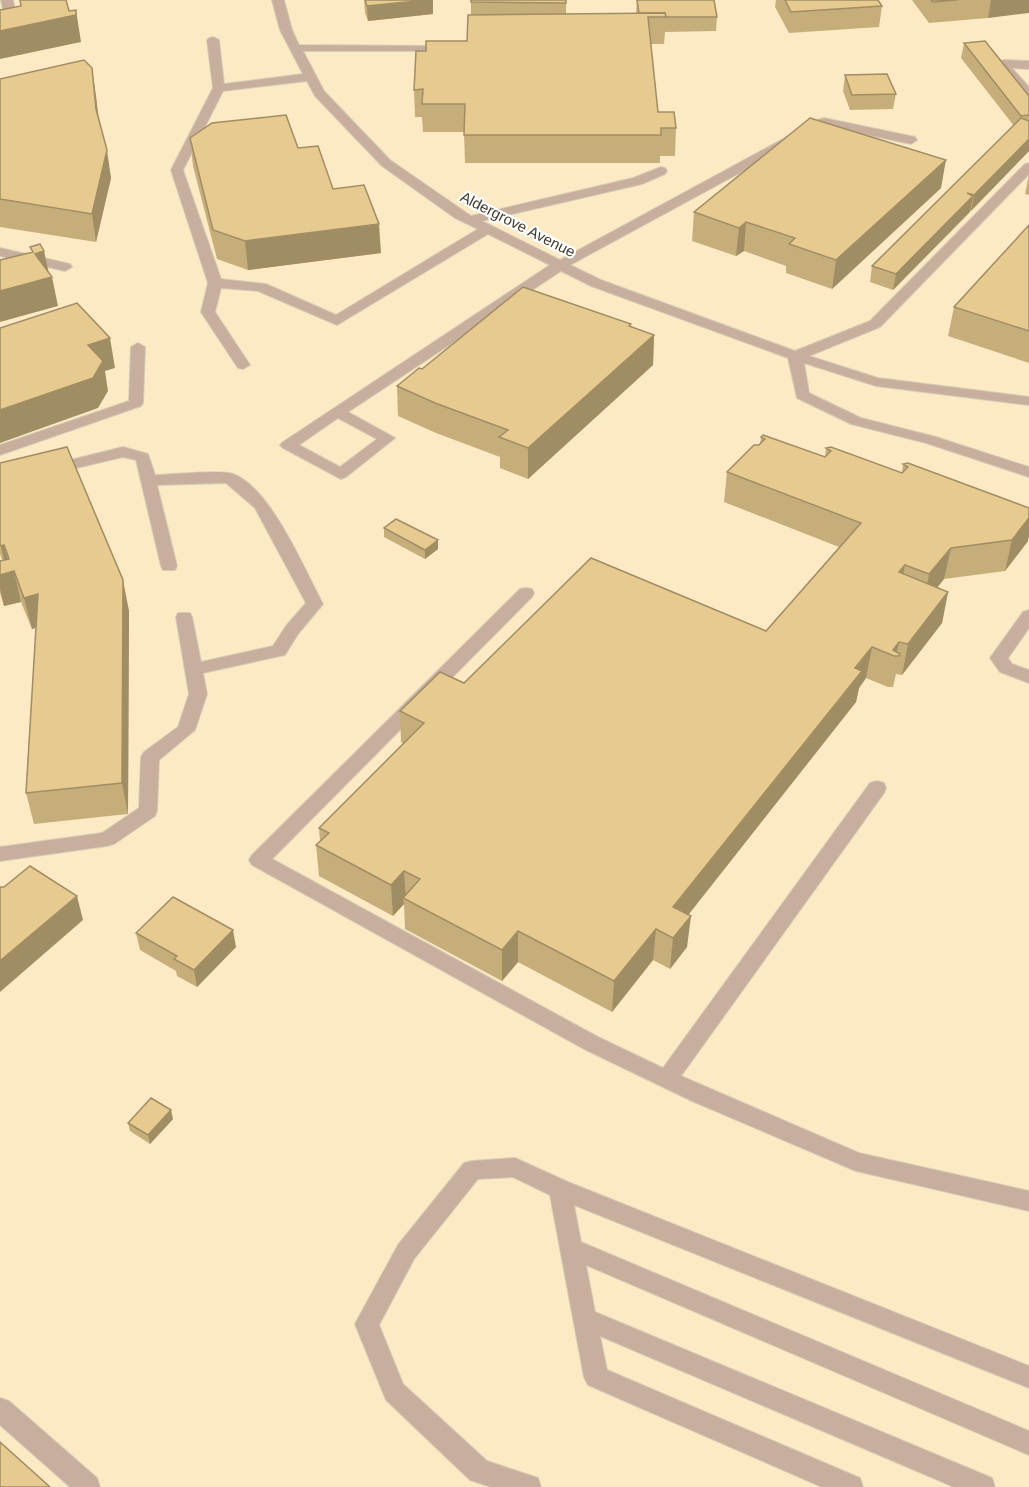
<svg xmlns="http://www.w3.org/2000/svg" width="1029" height="1487" font-family="Helvetica,sans-serif">
	<style>
		.built { fill: #fdeac4 }
		.lines { fill: none; stroke-linecap: round; stroke-linejoin: round }
		.minor-casing { stroke: #d8cdb7; stroke-width: 2 }
		.minor { fill: #c7ae9d; fill-rule: evenodd }
		.wall { fill: #c6ae7b }
		.shaded-wall { fill: #a18d64 }
		.building { fill: #e6ca8f; stroke: #a18d64; stroke-width: 1.5 }
		.labels { text-anchor: middle; dominant-baseline: central; stroke-width: 4.5; stroke-linejoin: round; paint-order: stroke }
		.far-street-label { font-size: 15px; fill: #403a2e; stroke: #fff }
	</style>
	<rect width="100%" height="100%" fill="#fef2d9"/>
	<rect class="built" x="0" y="0" width="1029" height="1487"/>
	<g class="lines">
		<g class="minor-casing">
			<g id="minor">
				<polygon points="1,0 13,0 18,25 13,33 0,36 0,30 5,29 6,25"/>
				<path d="M272 0H284L292 30 299 45 441 46 443 48 437 51H303L324 91 390 160 471 216 633 178 661 167 665 168 667 171 665 174 642 184 482 221 560 260 820 119 824 118 915 137 917 140 911 144 826 126 570 265 601 280 795 351 870 321 1025 164 1029 163V174L880 327 809 356 878 378 1029 397V405L876 386 804 363 809 393 861 418 936 437 1029 467V477L926 443 851 424 797 398 788 358 591 286 561 271 348 412 395 438 346 477 341 479 283 448 280 445 283 442 550 265 488 234 337 325 258 291 221 288 215 312 250 365 243 369 238 368 201 312 208 283 171 170 213 88 207 40 209 38 213 37 219 40 224 84 303 74 280 30ZM307 81 315 96 382 166 455 218 478 229 336 315 266 284 221 279 183 170 223 91ZM338 418 377 439 340 467 299 445Z"/>
				<polygon points="1003,60 1029,61 1029,69 1012,68 1029,87 1029,99 1025,98 997,64"/>
				<polygon points="0,248 70,264 72,267 65,271 0,256"/>
				<polygon points="138,343 145,347 143,403 141,406 0,455 0,445 129,401 131,347"/>
				<path d="M123 447 148 454 155 475C172 475 220 469 233 474 271 488 304 569 323 604L298 634 285 655 203 673 207 694 195 730 159 760 157 811 155 816 114 844 107 846 0 861V847L102 833 139 808 141 757 144 752 178 727 189 694 176 617 178 613H190L192 617 201 662 273 646 286 626 306 603 255 508 226 483 157 485 177 566 175 570H163L161 566 136 460 123 457 51 474 43 469 46 466Z"/>
				<polygon points="526,588 532,589 534,593 532,597 272,859 598,1037 663,1068 870,783 877,781 884,783 886,788 884,793 681,1076 859,1153 1029,1191 1029,1211 856,1171 692,1101 584,1049 252,865 249,860 252,855 520,589"/>
				<polygon points="1029,610 1029,628 1008,658 1012,664 1029,670 1029,683 1000,672 990,658 1023,612"/>
				<polygon points="515,1158 568,1182 1029,1366 1029,1388 574,1205 581,1242 1029,1431 1029,1455 586,1265 595,1312 992,1478 995,1487 954,1487 600,1336 607,1370 860,1478 863,1487 822,1487 588,1385 584,1377 550,1195 513,1177 478,1179 414,1259 379,1325 403,1384 487,1461 538,1478 541,1487 491,1487 470,1480 386,1400 355,1324 398,1245 464,1163 472,1161"/>
				<polygon points="0,1398 9,1401 97,1478 100,1487 70,1487 0,1425"/>
			</g>
		</g>
		<use href="#minor" class="minor"/>
	</g>
	<g class="wall">
		<polygon points="364,0 433,14 368,21 365,13"/>
		<polygon points="471,0 566,0 566,14 636,13 637,0 717,17 716,31 665,32 664,44 651,44 658,112 676,128 675,156 660,156 660,163 465,163 464,132 423,132 422,117 415,117 414,90 426,51 467,41 471,15"/>
		<polygon points="776,0 878,0 882,6 879,27 789,33 775,7"/>
		<polygon points="912,0 1029,0 988,18 929,23"/>
		<polygon points="964,43 1029,96 1029,151 893,290 870,282 872,266 1014,126 961,58"/>
		<polygon points="845,75 896,94 893,109 850,110 843,91"/>
		<polygon points="0,79 96,96 99,119 111,178 96,242 0,227"/>
		<polygon points="190,138 298,148 333,189 381,253 248,270 217,259 193,166"/>
		<polygon points="1029,174 1029,195 1025,194"/>
		<polygon points="941,188 832,289 786,273 786,266 744,251 736,256 692,241 694,212"/>
		<polygon points="1029,225 1029,363 948,336 954,307"/>
		<polygon points="631,327 654,335 653,365 528,479 500,468 500,457 436,433 398,416 397,386 422,369"/>
		<polygon points="761,437 825,457 826,448 902,473 903,464 1028,541 1005,571 944,579 937,588 948,592 942,623 902,675 896,674 893,687 888,687 866,678 859,688 856,702 688,915 687,947 670,969 653,960 612,1012 518,962 502,981 405,929 404,904 393,916 319,876 316,845 320,841 319,828 404,744 401,742 400,711 464,683 766,631 839,547 724,502 727,472 760,444"/>
		<polygon points="0,463 129,611 128,814 34,824 26,793 36,627 32,629 21,602 4,606 0,593 0,561 2,560 0,554"/>
		<polygon points="384,528 438,540 438,549 425,559 384,537"/>
		<polygon points="136,933 236,947 197,987 177,976 176,971 140,950"/>
		<polygon points="173,1119 150,1144 130,1131 128,1123"/>
	</g>
	<g class="shaded-wall">
		<polygon points="427,0 433,0 433,14 368,21 367,6"/>
		<polygon points="991,0 1029,0 1029,13 988,18"/>
		<polygon points="76,10 81,42 0,59 0,31"/>
		<polygon points="92,68 96,96 100,137 96,109"/>
		<polygon points="1029,139 1029,151 971,211 974,195"/>
		<polygon points="107,150 111,178 96,242 92,214"/>
		<polygon points="946,160 941,188 832,289 836,260"/>
		<polygon points="973,196 970,212 893,290 896,274"/>
		<polygon points="746,222 744,251 736,256 739,228"/>
		<polygon points="379,224 381,253 248,270 245,241"/>
		<polygon points="44,251 50,278 52,277 58,306 0,322 0,291 35,254"/>
		<polygon points="654,335 653,365 528,479 528,448"/>
		<polygon points="110,338 115,368 105,371 108,391 98,408 0,443 0,410 88,345"/>
		<polygon points="1029,518 1029,536 1028,541 1005,571 1012,540"/>
		<polygon points="438,540 438,549 425,559 425,550"/>
		<polygon points="4,545 11,572 14,571 21,602 4,606 0,589 0,575 7,573 1,546"/>
		<polygon points="951,548 944,579 923,605 929,574"/>
		<polygon points="905,565 899,596 899,572"/>
		<polygon points="123,580 129,611 128,814 122,783"/>
		<polygon points="948,592 942,623 902,675 908,644"/>
		<polygon points="38,594 45,625 32,629 24,598"/>
		<polygon points="899,642 896,656 893,650"/>
		<polygon points="872,647 866,678 859,688 856,702 670,938 673,907"/>
		<polygon points="404,871 406,900 403,898 404,904 393,916 391,885"/>
		<polygon points="77,896 83,920 0,992 0,961"/>
		<polygon points="691,916 687,947 670,969 673,938"/>
		<polygon points="656,929 653,960 612,1012 614,981"/>
		<polygon points="233,930 236,947 197,987 194,970"/>
		<polygon points="518,931 518,962 502,981 502,950"/>
		<polygon points="171,1110 173,1119 150,1144 148,1135"/>
	</g>
	<g class="building">
		<polygon points="20,0 66,0 69,11 76,10 76,15 0,31 0,10 21,6"/>
		<polygon points="365,0 427,0 367,6"/>
		<polygon points="471,0 566,0 566,3 471,2"/>
		<polygon points="637,0 714,0 717,17 666,17 665,13 639,13"/>
		<polygon points="785,0 878,0 882,6 791,12"/>
		<polygon points="931,0 957,0 933,2"/>
		<polygon points="665,13 666,17 648,17 658,112 674,112 676,128 661,128 661,135 464,135 465,104 422,104 423,89 414,90 416,51 426,51 426,41 467,41 468,15"/>
		<polygon points="985,41 1029,96 1029,115 1021,116 964,43"/>
		<polygon points="84,60 92,68 96,109 107,150 92,214 0,199 0,79"/>
		<polygon points="887,74 896,94 852,95 845,75"/>
		<polygon points="286,115 298,148 318,146 333,189 364,185 379,224 245,241 213,230 190,138 212,123"/>
		<polygon points="810,118 946,160 836,260 789,244 795,238 746,222 739,228 694,212"/>
		<polygon points="1021,118 1029,121 1029,139 974,195 967,193 973,196 896,274 872,266"/>
		<polygon points="1029,225 1029,331 954,307"/>
		<polygon points="40,244 44,251 35,254 52,277 0,291 0,260 33,252 30,247"/>
		<polygon points="523,287 631,324 629,326 654,335 528,448 499,437 508,430 435,403 397,386 419,368 422,369"/>
		<polygon points="77,303 110,338 88,345 103,361 93,378 0,410 0,328"/>
		<polygon points="763,435 825,457 831,451 826,448 831,447 902,473 908,467 903,464 908,463 1029,508 1029,518 1012,540 951,548 929,574 905,565 899,572 948,592 908,644 899,642 893,650 900,654 899,656 894,656 872,647 855,668 862,671 673,907 691,916 673,938 656,929 614,981 518,931 502,950 403,898 420,879 404,871 391,885 316,845 329,833 319,828 424,723 400,711 440,672 464,683 591,558 766,631 861,523 727,472 754,445 759,445 765,439 761,437"/>
		<polygon points="67,447 123,580 122,783 26,793 38,594 24,598 14,571 0,575 0,561 9,559 4,545 1,546 0,544 0,463"/>
		<polygon points="396,519 438,540 425,550 384,528"/>
		<polygon points="30,866 77,896 0,961 0,887 4,887"/>
		<polygon points="173,897 233,930 194,970 174,959 177,956 136,933"/>
		<polygon points="151,1098 171,1110 148,1135 128,1123"/>
		<polygon points="0,1442 50,1487 0,1487"/>
	</g>
	<g class="labels">
		<g class="far-street-label">
			<text transform="translate(518 224) rotate(27)">Aldergrove Avenue</text>
		</g>
	</g>
</svg>
